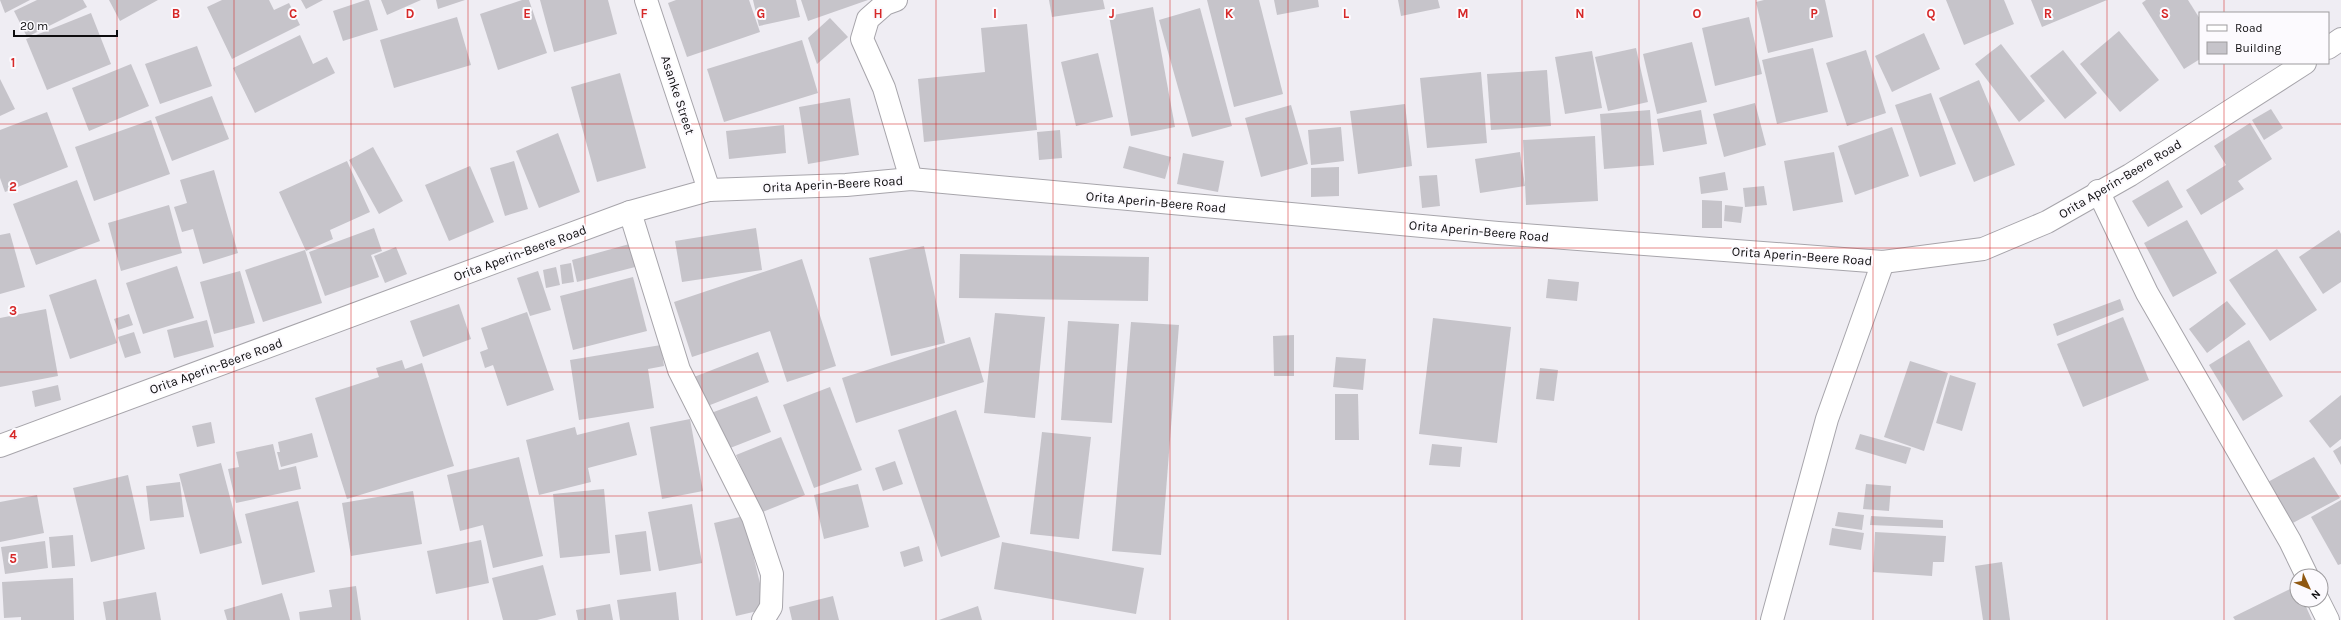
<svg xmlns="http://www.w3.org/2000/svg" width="2341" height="620" font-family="Karla,sans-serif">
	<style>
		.building { fill: #c6c4ca }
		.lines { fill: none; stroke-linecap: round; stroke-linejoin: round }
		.street-casing { stroke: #a7a5ab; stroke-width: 24 }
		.secondary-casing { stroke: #a7a5ab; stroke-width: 24 }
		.street { stroke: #fff; stroke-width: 22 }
		.secondary { stroke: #fff; stroke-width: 22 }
		.grid { fill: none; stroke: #d62828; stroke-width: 1; stroke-opacity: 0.55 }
		.labels { text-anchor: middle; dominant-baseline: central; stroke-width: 4; stroke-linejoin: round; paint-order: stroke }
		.street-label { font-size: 13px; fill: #0e0d0f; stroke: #fcfafe }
		.grid-label { font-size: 13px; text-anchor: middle; font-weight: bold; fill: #d62828; stroke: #fcfafe; stroke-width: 4; stroke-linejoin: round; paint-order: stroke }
	</style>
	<rect width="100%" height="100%" fill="#efedf3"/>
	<g class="building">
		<polygon points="0,0 30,0 5,13"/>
		<polygon points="37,0 83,0 87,7 27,37 14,11"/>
		<polygon points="109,0 158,0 120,21"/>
		<polygon points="222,0 269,0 274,10 289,3 300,25 232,59 207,7"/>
		<polygon points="301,0 323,0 306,9"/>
		<polygon points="366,0 369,0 378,30 343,41 333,11"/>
		<polygon points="381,0 421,0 387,15"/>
		<polygon points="436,0 465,0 438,9"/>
		<polygon points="522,0 529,0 547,53 498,70 480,14"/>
		<polygon points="540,0 608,0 617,34 554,52"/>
		<polygon points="676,0 749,0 760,32 687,57 668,3"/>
		<polygon points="753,0 796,0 800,17 759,26"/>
		<polygon points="801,0 868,0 808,21"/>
		<polygon points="1049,0 1103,0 1105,9 1052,17"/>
		<polygon points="1207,0 1259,0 1283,94 1234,107"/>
		<polygon points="1274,0 1318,0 1319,7 1277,15"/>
		<polygon points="1398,0 1438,0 1440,8 1401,16"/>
		<polygon points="1764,0 1825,0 1833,37 1768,53 1756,2"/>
		<polygon points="1946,0 2004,0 2014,24 1964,45"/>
		<polygon points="2031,0 2107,0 2042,27"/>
		<polygon points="2146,0 2188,0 2200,19 2200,59 2184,69 2142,3"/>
		<polygon points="1153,7 1175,127 1131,136 1109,16"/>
		<polygon points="1200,8 1232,126 1192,137 1159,20"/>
		<polygon points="91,13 111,64 47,90 26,39"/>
		<polygon points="457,17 471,65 394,88 380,40"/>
		<polygon points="1749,17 1762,74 1715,86 1702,28"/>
		<polygon points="830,18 848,37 817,64 808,38"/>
		<polygon points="1027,24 1037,130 924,142 918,79 985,72 981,28"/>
		<polygon points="2119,31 2159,80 2120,112 2080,64"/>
		<polygon points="1924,33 1940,69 1892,92 1875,56"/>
		<polygon points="300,35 313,64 327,57 335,73 255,113 233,68"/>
		<polygon points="802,40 818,93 724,122 707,69"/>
		<polygon points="1692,42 1707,102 1657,114 1643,54"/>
		<polygon points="2001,44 2045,101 2019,122 1975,64"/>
		<polygon points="197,46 212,86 160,104 145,64"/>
		<polygon points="1636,48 1648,102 1608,111 1595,57"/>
		<polygon points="1813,48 1828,112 1777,124 1762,60"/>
		<polygon points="1866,50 1886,113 1847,126 1826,63"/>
		<polygon points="2063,50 2097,93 2065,119 2030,76"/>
		<polygon points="1592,51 1602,108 1565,114 1555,57"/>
		<polygon points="1098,53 1113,117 1076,126 1061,62"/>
		<polygon points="131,64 149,106 89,131 72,88"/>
		<polygon points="1547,70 1551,126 1491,130 1487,74"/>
		<polygon points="1481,72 1487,143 1427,148 1420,78"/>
		<polygon points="620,73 646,168 597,182 571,87"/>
		<polygon points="0,79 15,109 0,116"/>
		<polygon points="1979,80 2015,165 1974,182 1939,98"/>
		<polygon points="1931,93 1956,164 1920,177 1895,105"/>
		<polygon points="212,96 229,139 172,161 155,117"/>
		<polygon points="850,98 859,155 808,164 799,107"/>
		<polygon points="1755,103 1766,145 1724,157 1713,114"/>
		<polygon points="1405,104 1412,166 1358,174 1350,111"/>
		<polygon points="1291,105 1308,164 1261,177 1245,118"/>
		<polygon points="2271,109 2283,128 2264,140 2252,120"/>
		<polygon points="1650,110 1654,165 1604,169 1600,114"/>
		<polygon points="1701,110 1707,144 1663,152 1657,119"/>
		<polygon points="47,112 68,167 5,192 0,178 0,130"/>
		<polygon points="151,120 170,174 94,201 75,147"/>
		<polygon points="2250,123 2272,159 2238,181 2244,189 2201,215 2186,190 2226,165 2214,146"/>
		<polygon points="784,125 786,153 729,159 726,131"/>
		<polygon points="1341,127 1344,161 1311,165 1308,130"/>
		<polygon points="1892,127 1909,176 1855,195 1838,146"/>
		<polygon points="1060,130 1062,158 1039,160 1037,132"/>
		<polygon points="558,133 580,192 539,208 516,151"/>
		<polygon points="1595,136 1598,201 1526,205 1523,140"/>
		<polygon points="1129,146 1171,157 1165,179 1123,168"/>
		<polygon points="373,147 403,201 379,214 349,160"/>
		<polygon points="1520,152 1525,186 1480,193 1475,159"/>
		<polygon points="1834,152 1843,202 1793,211 1784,161"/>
		<polygon points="1183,153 1224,161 1218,192 1177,184"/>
		<polygon points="347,161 370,212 330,230 333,239 306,251 279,192"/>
		<polygon points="514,161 528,209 505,216 490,168"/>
		<polygon points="470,166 494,222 449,241 425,185"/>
		<polygon points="1339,167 1339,196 1311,197 1311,168"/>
		<polygon points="214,170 238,253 203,264 193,229 182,232 174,207 187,203 180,180"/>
		<polygon points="1725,172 1728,190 1701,194 1699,177"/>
		<polygon points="1437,175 1440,206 1422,208 1419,176"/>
		<polygon points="77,180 100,241 36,265 13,204"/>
		<polygon points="2168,180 2183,207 2148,227 2132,201"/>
		<polygon points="1764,186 1767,205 1745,207 1743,188"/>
		<polygon points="1702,200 1722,201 1722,228 1702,228"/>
		<polygon points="169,205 182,253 121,271 108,223"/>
		<polygon points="1725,205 1743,207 1741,223 1724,221"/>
		<polygon points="2187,220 2217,273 2173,297 2144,243"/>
		<polygon points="374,228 382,251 371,255 379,277 325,296 309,252"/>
		<polygon points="756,228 762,270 682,282 675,241"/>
		<polygon points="2339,230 2341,234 2341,282 2323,294 2299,257"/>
		<polygon points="10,233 25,287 0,294 0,235"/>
		<polygon points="633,243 639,266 577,282 572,260"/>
		<polygon points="924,246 945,343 891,356 869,258"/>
		<polygon points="396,247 407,274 385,283 374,256"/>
		<polygon points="2277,249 2317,310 2270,341 2229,280"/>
		<polygon points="305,250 322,303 263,322 245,270"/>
		<polygon points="960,254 1149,257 1148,301 959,298"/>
		<polygon points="802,259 836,366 787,382 770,331 692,357 674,302"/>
		<polygon points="571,263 574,282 562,284 560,265"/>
		<polygon points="177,266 194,318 143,334 126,283"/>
		<polygon points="556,267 560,285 546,288 543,270"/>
		<polygon points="240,271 255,323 214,334 200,282"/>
		<polygon points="538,271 551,310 530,316 517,278"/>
		<polygon points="633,277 647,331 573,350 560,296"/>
		<polygon points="96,279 117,343 70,359 49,295"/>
		<polygon points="1548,279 1579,282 1577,301 1546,298"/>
		<polygon points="2120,299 2124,310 2057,336 2053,324"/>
		<polygon points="2227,301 2246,324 2207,353 2189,329"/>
		<polygon points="459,304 471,339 423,357 410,321"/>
		<polygon points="46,309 58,376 0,387 0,318"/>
		<polygon points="527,312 554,390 507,406 493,365 485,368 480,352 488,349 481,328"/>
		<polygon points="995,313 1045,317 1035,418 984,413"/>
		<polygon points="129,314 133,325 118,330 114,319"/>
		<polygon points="2123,317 2149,380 2083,407 2057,344"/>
		<polygon points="1433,318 1511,327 1497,443 1419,434"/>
		<polygon points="207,320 214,347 174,358 167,330"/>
		<polygon points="1068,321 1119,324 1112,423 1061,420"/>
		<polygon points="1131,322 1179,325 1161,555 1112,551"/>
		<polygon points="134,332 141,353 125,358 118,337"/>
		<polygon points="1294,335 1294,376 1274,376 1273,336"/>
		<polygon points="970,337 984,382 856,423 842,378"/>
		<polygon points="2249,340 2283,396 2243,421 2209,365"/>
		<polygon points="661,345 664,366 648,369 654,408 579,420 570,360"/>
		<polygon points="758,352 769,382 705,407 694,377"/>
		<polygon points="1336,357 1366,359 1363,390 1333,387"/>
		<polygon points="402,360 405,369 422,363 454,466 347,499 315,398 379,377 376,368"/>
		<polygon points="1910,361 1948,373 1924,451 1884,437"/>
		<polygon points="1540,368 1558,370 1554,401 1536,399"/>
		<polygon points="1950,375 1976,383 1962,431 1936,423"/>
		<polygon points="58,385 61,400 35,407 32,391"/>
		<polygon points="830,387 862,470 814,488 783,405"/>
		<polygon points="1335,394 1358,394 1359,440 1335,440"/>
		<polygon points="2341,395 2341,439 2330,448 2309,421"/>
		<polygon points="757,396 771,432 725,450 711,413"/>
		<polygon points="956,410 1000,537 941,557 898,430"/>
		<polygon points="690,419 703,491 662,499 650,427"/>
		<polygon points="211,422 215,443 197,447 192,426"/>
		<polygon points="629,422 637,455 588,468 591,482 539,495 526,440 575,427 577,435"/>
		<polygon points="1042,432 1091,437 1079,539 1030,534"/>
		<polygon points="312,433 318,457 281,467 277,452 280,452 278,442"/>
		<polygon points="1860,434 1911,448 1906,464 1855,449"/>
		<polygon points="781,437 805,495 760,513 736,455"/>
		<polygon points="273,444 279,470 296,466 301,489 236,503 228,469 239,467 236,452"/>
		<polygon points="1432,444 1462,447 1460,467 1429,465"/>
		<polygon points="2341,446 2341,465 2333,451"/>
		<polygon points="519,457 543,556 493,568 483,525 460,531 447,475"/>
		<polygon points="2314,457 2340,498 2289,525 2266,483"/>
		<polygon points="895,461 903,484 883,491 875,468"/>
		<polygon points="221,463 242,543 200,554 179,474"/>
		<polygon points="128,475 145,549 91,562 73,488"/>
		<polygon points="180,482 184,517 150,521 146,486"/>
		<polygon points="858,484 869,527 824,539 814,495"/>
		<polygon points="1866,484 1891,486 1889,511 1863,509"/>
		<polygon points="604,489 610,553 560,558 553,494"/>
		<polygon points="413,491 422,544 351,556 342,503"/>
		<polygon points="37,495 44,533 0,542 0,502"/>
		<polygon points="2341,500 2341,564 2338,565 2311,517"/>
		<polygon points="298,501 315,572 262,585 245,514"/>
		<polygon points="692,504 702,563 659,571 648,512"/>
		<polygon points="1838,512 1864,515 1862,530 1835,526"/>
		<polygon points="744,516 766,609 736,616 714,523"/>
		<polygon points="1871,516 1943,520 1943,528 1870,525"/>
		<polygon points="1832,528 1864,533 1861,550 1829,545"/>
		<polygon points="646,531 651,571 620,575 615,535"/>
		<polygon points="1875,532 1946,536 1944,562 1933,562 1932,576 1873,572"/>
		<polygon points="73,535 75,566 52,568 49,537"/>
		<polygon points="481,540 489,583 436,594 427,551"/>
		<polygon points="45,541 48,568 5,574 1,547"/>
		<polygon points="1002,542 1144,568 1136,614 994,589"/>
		<polygon points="919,546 923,561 904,567 900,552"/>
		<polygon points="2002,562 2010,620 1983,620 1975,566"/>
		<polygon points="543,565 556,615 537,620 503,620 492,578"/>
		<polygon points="73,578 74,620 21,620 21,617 4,618 2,582"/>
		<polygon points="356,586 361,620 300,620 299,612 332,607 329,590"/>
		<polygon points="2296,586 2297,600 2303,600 2312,620 2235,620 2233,617"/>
		<polygon points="156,592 161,620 106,620 103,602"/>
		<polygon points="676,592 679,620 620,620 617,600"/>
		<polygon points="282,593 290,620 227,620 224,610"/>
		<polygon points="833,596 839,620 792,620 789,607"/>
		<polygon points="610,604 613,620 578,620 576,610"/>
		<polygon points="978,606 982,620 939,620"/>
	</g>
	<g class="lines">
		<g class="street-casing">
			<g id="street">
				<polyline points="646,0 709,190"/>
				<polyline points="896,0 885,4 868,19 862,39 884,88 911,179"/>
				<polyline points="2098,191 2147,293 2290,541 2307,576"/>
				<polyline points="630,212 679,370 753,517 772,574 771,607 763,620"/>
				<polyline points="2318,600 2328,620"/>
				<polyline points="1772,620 1827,419 1883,262"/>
			</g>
		</g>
		<g class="secondary-casing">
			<g id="secondary">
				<polyline points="2328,48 2341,39"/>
				<polyline points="0,446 630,212 709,190 846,185 911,179 1498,233 1883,262 1983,249 2047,222 2130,175 2305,63"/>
			</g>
		</g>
		<use href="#street" class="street"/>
		<use href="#secondary" class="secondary"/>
	</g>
	<path class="grid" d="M117 0V620M234 0V620M351 0V620M468 0V620M585 0V620M702 0V620M819 0V620M936 0V620M1053 0V620M1170 0V620M1288 0V620M1405 0V620M1522 0V620M1639 0V620M1756 0V620M1873 0V620M1990 0V620M2107 0V620M2224 0V13M2224 63V620M0 124H2341M0 248H2341M0 372H2341M0 496H2341"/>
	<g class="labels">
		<g class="street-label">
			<text transform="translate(678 95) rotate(72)">Asanke Street</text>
			<text transform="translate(2120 179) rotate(-31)">Orita Aperin-Beere Road</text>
			<text transform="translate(833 184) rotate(-3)">Orita Aperin-Beere Road</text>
			<text transform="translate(1156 202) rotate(5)">Orita Aperin-Beere Road</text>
			<text transform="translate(1479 231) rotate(5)">Orita Aperin-Beere Road</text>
			<text transform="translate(520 253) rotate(-20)">Orita Aperin-Beere Road</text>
			<text transform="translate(1802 256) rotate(4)">Orita Aperin-Beere Road</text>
			<text transform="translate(216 366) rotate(-20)">Orita Aperin-Beere Road</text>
		</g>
	</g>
	<g class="grid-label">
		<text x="176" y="18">B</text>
		<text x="293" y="18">C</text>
		<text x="410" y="18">D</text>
		<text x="527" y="18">E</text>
		<text x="644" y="18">F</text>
		<text x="761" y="18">G</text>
		<text x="878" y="18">H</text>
		<text x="995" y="18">I</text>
		<text x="1112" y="18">J</text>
		<text x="1229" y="18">K</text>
		<text x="1346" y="18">L</text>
		<text x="1463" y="18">M</text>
		<text x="1580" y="18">N</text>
		<text x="1697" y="18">O</text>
		<text x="1814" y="18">P</text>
		<text x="1931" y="18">Q</text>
		<text x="2048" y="18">R</text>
		<text x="2165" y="18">S</text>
		<text x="13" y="67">1</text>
		<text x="13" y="191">2</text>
		<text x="13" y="315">3</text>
		<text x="13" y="439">4</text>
		<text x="13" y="563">5</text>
	</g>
	<rect x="2199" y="12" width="130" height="52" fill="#fcfafe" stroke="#9d9b9e"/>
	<rect x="2207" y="25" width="20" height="6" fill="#ffffff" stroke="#9d9b9e"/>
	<text x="2235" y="32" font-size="12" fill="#0e0d0f">Road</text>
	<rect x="2207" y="42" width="20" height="12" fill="#c6c4ca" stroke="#9d9b9e"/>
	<text x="2235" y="52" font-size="12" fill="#0e0d0f">Building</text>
	<g transform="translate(2309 588) rotate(134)"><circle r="19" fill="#fcfafe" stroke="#9d9b9e"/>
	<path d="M0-3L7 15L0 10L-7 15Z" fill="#905811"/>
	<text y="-6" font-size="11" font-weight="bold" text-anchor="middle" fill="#0e0d0f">N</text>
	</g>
	<path d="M14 30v6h103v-6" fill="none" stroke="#0e0d0f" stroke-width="2"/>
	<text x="20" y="30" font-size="12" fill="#0e0d0f" stroke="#fcfafe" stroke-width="3" paint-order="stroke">20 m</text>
</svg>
